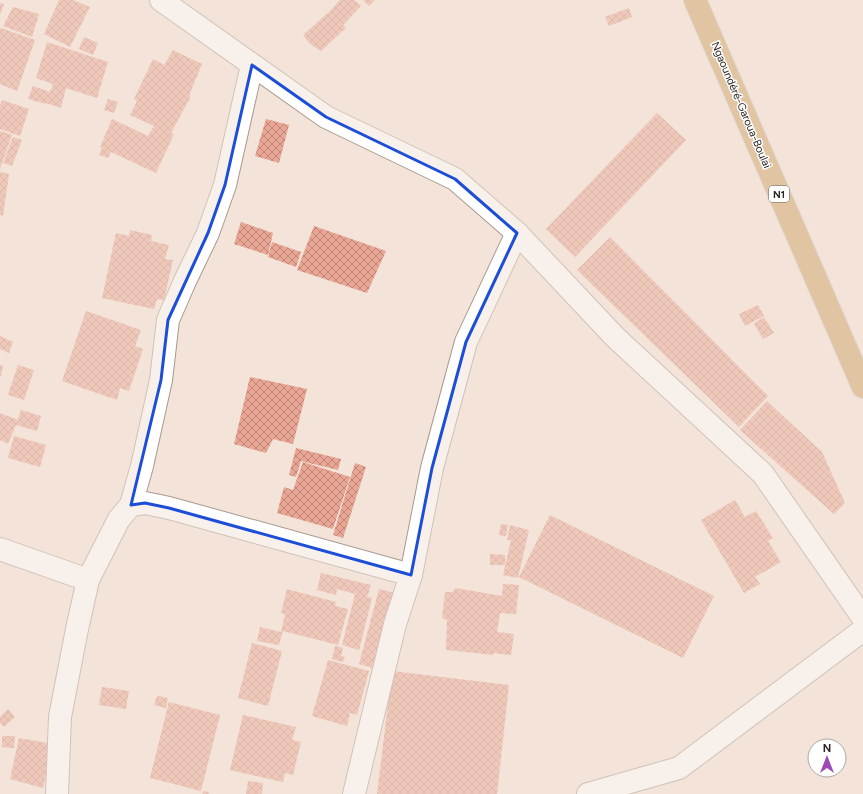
<svg xmlns="http://www.w3.org/2000/svg" width="863" height="794" font-family="Figtree,sans-serif">
	<style>
		.building { fill: url(#building-cross-hatch) }
		.lines { fill: none; stroke-linecap: round; stroke-linejoin: round }
		.street-casing { stroke: #a89a90; stroke-width: 24 }
		.secondary-casing { stroke: #a89a90; stroke-width: 24 }
		.highway-casing { stroke: #c8c7c6; stroke-width: 24 }
		.street { stroke: #fff; stroke-width: 22 }
		.secondary { stroke: #fff; stroke-width: 22 }
		.highway { stroke: #cd9f60; stroke-width: 22 }
		.marked { fill: none; stroke: #1d4ed8; stroke-width: 3; stroke-linejoin: round }
		.labels { text-anchor: middle; dominant-baseline: central; stroke-width: 3; stroke-linejoin: round; paint-order: stroke }
		.shield { fill: #fff; stroke: #6b6764; stroke-width: 1 }
		.shield-label { font-size: 10px; font-weight: bold; fill: #2b2622 }
		.street-label { font-size: 11px; fill: #2b2622; stroke: #fff }
	</style>
	<defs>
		<pattern id="building-cross-hatch" width="8" height="8" patternUnits="userSpaceOnUse"><rect width="8" height="8" fill="#eaa694"/><path d="M0 0l8 8M0 8l8-8" fill="none" stroke="#be8778"/></pattern>
	</defs>
	<rect width="100%" height="100%" fill="#f3e3d9"/>
	<g class="building">
		<polygon points="59,0 73,0 90,7 70,47 44,34"/>
		<polygon points="340,0 354,0 361,6 343,25 338,20 346,28 321,51 310,44 303,35 330,11"/>
		<polygon points="363,0 375,0 369,6"/>
		<polygon points="0,3 4,4 0,15"/>
		<polygon points="13,7 39,14 32,37 3,26"/>
		<polygon points="629,8 632,17 609,26 605,17"/>
		<polygon points="1,28 35,40 17,91 0,84 0,30"/>
		<polygon points="84,37 98,43 93,55 79,49"/>
		<polygon points="47,42 108,62 97,98 66,88 61,108 46,103 46,104 28,99 33,86 50,92 53,84 36,78"/>
		<polygon points="173,50 202,64 190,93 190,98 171,133 174,134 156,173 111,152 108,158 99,155 102,148 100,147 112,119 148,136 154,126 130,115 137,101 134,99 153,59 164,65"/>
		<polygon points="108,99 118,102 114,113 104,110"/>
		<polygon points="2,100 29,109 20,136 0,129 0,106"/>
		<polygon points="657,113 686,140 575,257 546,229"/>
		<polygon points="266,119 289,125 279,163 255,156"/>
		<polygon points="0,131 12,135 0,169"/>
		<polygon points="13,137 22,140 12,166 3,163"/>
		<polygon points="0,172 9,174 3,216 0,215"/>
		<polygon points="241,222 273,233 268,255 234,244"/>
		<polygon points="314,226 386,251 367,293 297,270"/>
		<polygon points="130,230 152,235 151,241 169,245 165,259 173,260 164,300 157,299 154,309 102,298 116,233 129,236"/>
		<polygon points="610,237 768,396 739,427 577,270"/>
		<polygon points="272,242 301,252 296,267 268,257"/>
		<polygon points="758,305 764,316 745,326 739,314"/>
		<polygon points="86,311 141,330 135,346 143,349 129,391 120,388 117,400 62,381"/>
		<polygon points="764,317 774,333 763,339 754,324"/>
		<polygon points="0,336 13,342 9,353 0,349"/>
		<polygon points="0,365 3,366 1,376 0,376"/>
		<polygon points="18,365 34,370 24,400 8,395"/>
		<polygon points="250,377 307,389 293,444 273,439 266,453 234,444"/>
		<polygon points="767,401 822,452 845,503 834,514 740,430"/>
		<polygon points="21,410 41,416 37,431 16,425"/>
		<polygon points="0,413 18,420 8,444 0,440"/>
		<polygon points="14,436 46,445 40,467 8,458"/>
		<polygon points="296,448 341,459 338,470 301,461 296,477 289,475"/>
		<polygon points="303,462 350,477 333,529 277,513 284,487 293,490"/>
		<polygon points="355,463 366,467 343,538 333,535"/>
		<polygon points="735,500 745,517 756,511 773,538 768,541 781,562 755,577 760,584 744,593 701,520"/>
		<polygon points="550,515 714,596 683,658 519,577"/>
		<polygon points="501,524 508,525 506,536 499,535"/>
		<polygon points="510,525 529,530 518,578 503,575 511,540 507,540"/>
		<polygon points="490,554 505,555 505,565 490,565"/>
		<polygon points="321,573 371,585 367,597 372,598 359,650 342,645 355,594 337,589 336,595 317,590"/>
		<polygon points="503,584 519,585 516,614 500,613 497,632 514,634 511,655 494,653 493,655 446,650 447,620 442,618 445,592 453,592 455,588 502,596"/>
		<polygon points="287,589 336,602 335,606 348,609 338,645 283,631 279,645 257,641 260,627 281,632 285,614 281,613"/>
		<polygon points="379,589 395,593 376,669 359,664"/>
		<polygon points="252,643 282,651 268,706 238,698"/>
		<polygon points="335,646 343,648 341,656 345,657 343,662 332,659"/>
		<polygon points="328,660 369,671 357,715 350,713 347,726 312,716"/>
		<polygon points="392,671 509,685 497,794 377,794"/>
		<polygon points="102,687 129,691 126,709 99,705"/>
		<polygon points="157,696 168,698 166,708 154,705"/>
		<polygon points="169,702 220,715 201,791 150,778"/>
		<polygon points="8,709 15,717 4,727 0,723 0,717"/>
		<polygon points="243,715 296,727 292,740 301,742 293,775 285,773 283,782 230,770"/>
		<polygon points="2,736 15,736 14,748 2,747"/>
		<polygon points="19,738 53,744 43,788 10,779"/>
		<polygon points="248,781 263,783 262,794 246,794"/>
		<polygon points="203,791 209,792 208,794 202,794"/>
	</g>
	<g class="lines">
		<g class="street-casing">
			<g id="street">
				<polyline points="131,505 142,466 161,380 168,320 185,281 208,233 225,185 252,65"/>
				<polyline points="0,549 88,580 119,519 131,505 145,503 169,508 411,575"/>
				<polyline points="57,794 60,717 77,629 88,580"/>
				<polyline points="354,794 395,624 411,575 432,468 466,342 517,233"/>
				<polyline points="588,794 679,768 863,630"/>
			</g>
		</g>
		<g class="secondary-casing">
			<polyline id="secondary" points="161,0 326,117 455,179 517,233 616,338 763,474 863,618"/>
		</g>
		<g class="highway-casing">
			<polyline id="highway" points="695,0 863,387"/>
		</g>
		<use href="#street" class="street"/>
		<use href="#secondary" class="secondary"/>
		<use href="#highway" class="highway"/>
	</g>
	<path d="M0 0H863V794H0ZM252 65 326 117 455 179 517 233 466 342 432 468 411 575 169 508 145 503 131 505 161 380 168 320 208 233 225 185Z" fill="#f3e3d9" fill-opacity=".55" fill-rule="evenodd"/>
	<path class="marked" d="M252 65 326 117 455 179 517 233 466 342 432 468 411 575 169 508 145 503 131 505 161 380 168 320 208 233 225 185Z"/>
	<g class="labels">
		<rect class="shield" x="769" y="186" width="20" height="16" rx="3"/>
		<g class="shield-label">
			<text x="779" y="194">N1</text>
		</g>
		<g class="street-label">
			<text transform="translate(741 105) rotate(67)">Ngaoundéré-Garoua-Boulai</text>
		</g>
	</g>
	<g transform="translate(827 758)"><circle r="19" fill="#ffffff" stroke="#aaa8a7"/>
	<path d="M0-3L7 15L0 10L-7 15Z" fill="#9e49b7"/>
	<text y="-6" font-size="11" font-weight="bold" text-anchor="middle" fill="#2b2622">N</text>
	</g>
</svg>
